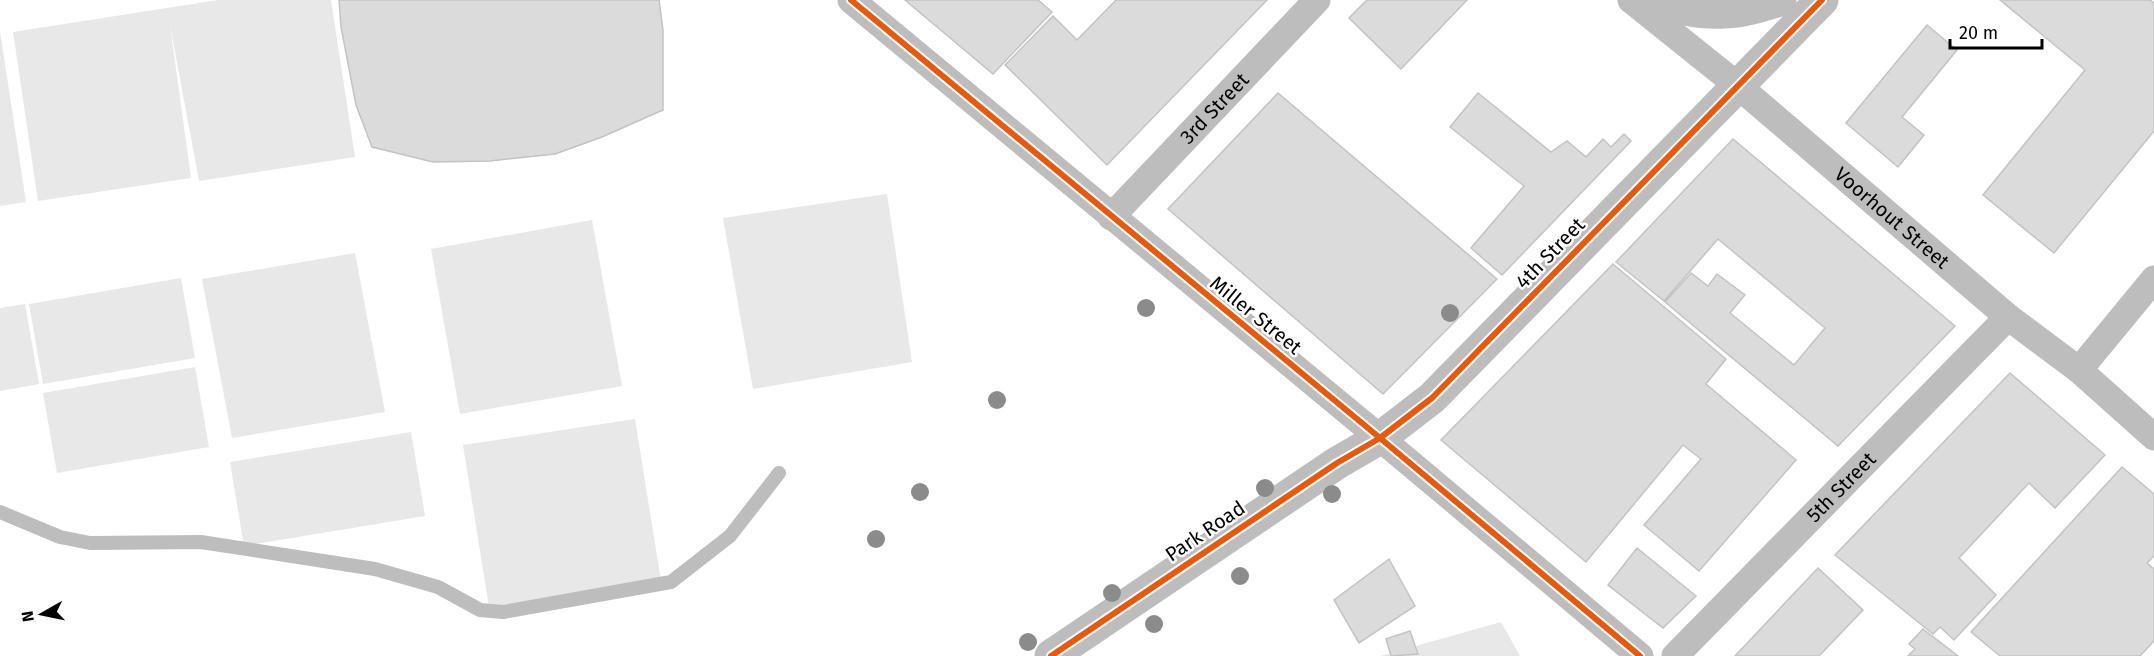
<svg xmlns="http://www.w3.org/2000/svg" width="2154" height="656" font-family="'Fira Sans',sans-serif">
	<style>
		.green { fill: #e8e8e8 }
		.building { fill: #dbdbdb; stroke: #c3c3c3; stroke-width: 1.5 }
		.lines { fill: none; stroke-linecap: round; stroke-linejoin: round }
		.service { stroke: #bdbdbd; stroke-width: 14 }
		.minor { stroke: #bdbdbd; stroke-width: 27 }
		.tertiary { stroke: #bdbdbd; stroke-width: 33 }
		.cycleway-casing { stroke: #fff; stroke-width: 10 }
		.cycleway { stroke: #e8590c; stroke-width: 6 }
		.tree { fill: #8b8b8b }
		.labels { text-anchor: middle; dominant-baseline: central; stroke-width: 5; stroke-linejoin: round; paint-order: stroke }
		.street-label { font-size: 20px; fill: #000; stroke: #fff }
	</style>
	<rect width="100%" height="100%" fill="#fff"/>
	<g class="green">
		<polygon points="218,0 331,0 355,157 199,181 170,25 191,178 38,201 13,32"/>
		<polygon points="0,31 26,202 0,206"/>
		<polygon points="887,194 912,362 753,389 723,218"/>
		<polygon points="592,220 622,386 460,414 431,249"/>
		<polygon points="355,253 385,412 232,438 202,279"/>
		<polygon points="181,278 195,358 43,384 29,304"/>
		<polygon points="25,304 39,384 0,391 0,308"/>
		<polygon points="195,367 209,447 57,473 43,393"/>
		<polygon points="635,419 661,581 489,607 463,445"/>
		<polygon points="411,432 425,516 244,546 230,462"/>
		<polygon points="1501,622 1520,656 1380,656"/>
	</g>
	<g class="building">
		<polygon points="339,0 659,0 663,30 663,110 602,137 555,154 490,161 433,162 372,147 356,105 341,27"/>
		<polygon points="905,0 1038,0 1052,12 993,74"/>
		<polygon points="1116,0 1267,0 1107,165 1005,65 1053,16 1077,40"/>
		<polygon points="1367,0 1467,0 1401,69 1349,18"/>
		<polygon points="2000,0 2150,0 2154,3 2154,131 2054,253 1983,195 2085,70"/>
		<polygon points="1927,25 1957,50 1902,117 1924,135 1898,167 1846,123"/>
		<polygon points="1278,93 1497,279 1383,394 1168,209"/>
		<polygon points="1478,93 1551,152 1567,141 1586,157 1603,139 1611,147 1624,134 1631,141 1502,275 1471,248 1524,186 1450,127"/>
		<polygon points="1733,139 1955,326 1838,446 1665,302 1691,273 1708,286 1717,274 1745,295 1730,313 1794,365 1825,328 1718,239 1664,301 1616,262"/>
		<polygon points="1613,264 1726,359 1706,384 1796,460 1699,571 1644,525 1701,459 1683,445 1586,562 1441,440"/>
		<polygon points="2010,373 2105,455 2055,508 2029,483 1959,558 1996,595 1954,640 1940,627 1933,634 1835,555"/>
		<polygon points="2122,467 2154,494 2154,556 2147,563 2154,569 2154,641 2140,656 2000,656 1971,632"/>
		<polygon points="1637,548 1696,596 1663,628 1608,585"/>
		<polygon points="1389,559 1415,606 1359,643 1334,600"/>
		<polygon points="1818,568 1863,610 1819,656 1735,656"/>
		<polygon points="1923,629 1958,656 1908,656 1915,649 1909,644"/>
		<polygon points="1410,631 1418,654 1391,656 1386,639"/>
	</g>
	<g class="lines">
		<polyline class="service" points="0,512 60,537 90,543 201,542 375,569 438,587 480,610 503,612 671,582 730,536 779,473"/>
		<g class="minor">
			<polyline points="851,0 1380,438 1640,656"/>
			<path id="s1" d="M1631 0 1737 85 2008 317 2079 370 2154 437"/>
			<path id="s2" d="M1111 217 1317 0"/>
			<polyline points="2079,370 2154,279"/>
			<path id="s3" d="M1675 656 2008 317"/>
		</g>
		<g class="tertiary">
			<path d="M1649 0C1673 7 1700 14 1724 12 1743 12 1762 5 1780 0"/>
			<polyline points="1051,656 1337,463 1380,438 1432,398 1822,0"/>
		</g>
		<g class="cycleway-casing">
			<g id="cycleway">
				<polyline points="851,0 1380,438 1640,656"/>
				<polyline points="1051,656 1337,463 1380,438 1432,398 1822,0"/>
			</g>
		</g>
		<use href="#cycleway" class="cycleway"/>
	</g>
	<g class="tree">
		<circle cx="1146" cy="308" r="9"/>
		<circle cx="1450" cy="313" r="9"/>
		<circle cx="997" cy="400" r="9"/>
		<circle cx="1265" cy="488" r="9"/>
		<circle cx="920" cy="492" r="9"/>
		<circle cx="1332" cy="494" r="9"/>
		<circle cx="876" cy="539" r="9"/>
		<circle cx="1240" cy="576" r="9"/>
		<circle cx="1112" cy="593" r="9"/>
		<circle cx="1154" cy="624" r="9"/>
		<circle cx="1028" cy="642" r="9"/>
	</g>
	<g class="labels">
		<g class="street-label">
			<text stroke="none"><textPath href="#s2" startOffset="150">3rd Street</textPath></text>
			<text stroke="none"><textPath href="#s1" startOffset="340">Voorhout Street</textPath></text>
			<text transform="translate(1550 253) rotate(-46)">4th Street</text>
			<text transform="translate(1256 315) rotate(39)">Miller Street</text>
			<text stroke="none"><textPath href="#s3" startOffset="237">5th Street</textPath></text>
			<text transform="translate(1205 531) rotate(-34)">Park Road</text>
		</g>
	</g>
	<g transform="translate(42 614) rotate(261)" stroke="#ffffff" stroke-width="4.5" paint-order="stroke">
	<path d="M0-4.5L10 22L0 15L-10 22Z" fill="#000000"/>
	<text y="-9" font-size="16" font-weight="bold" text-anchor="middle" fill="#000000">N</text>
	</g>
	<path d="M1950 39v9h92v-9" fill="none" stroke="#000000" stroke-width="3"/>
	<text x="1959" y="39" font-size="18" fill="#000000" stroke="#ffffff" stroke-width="4.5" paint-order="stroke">20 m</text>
</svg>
